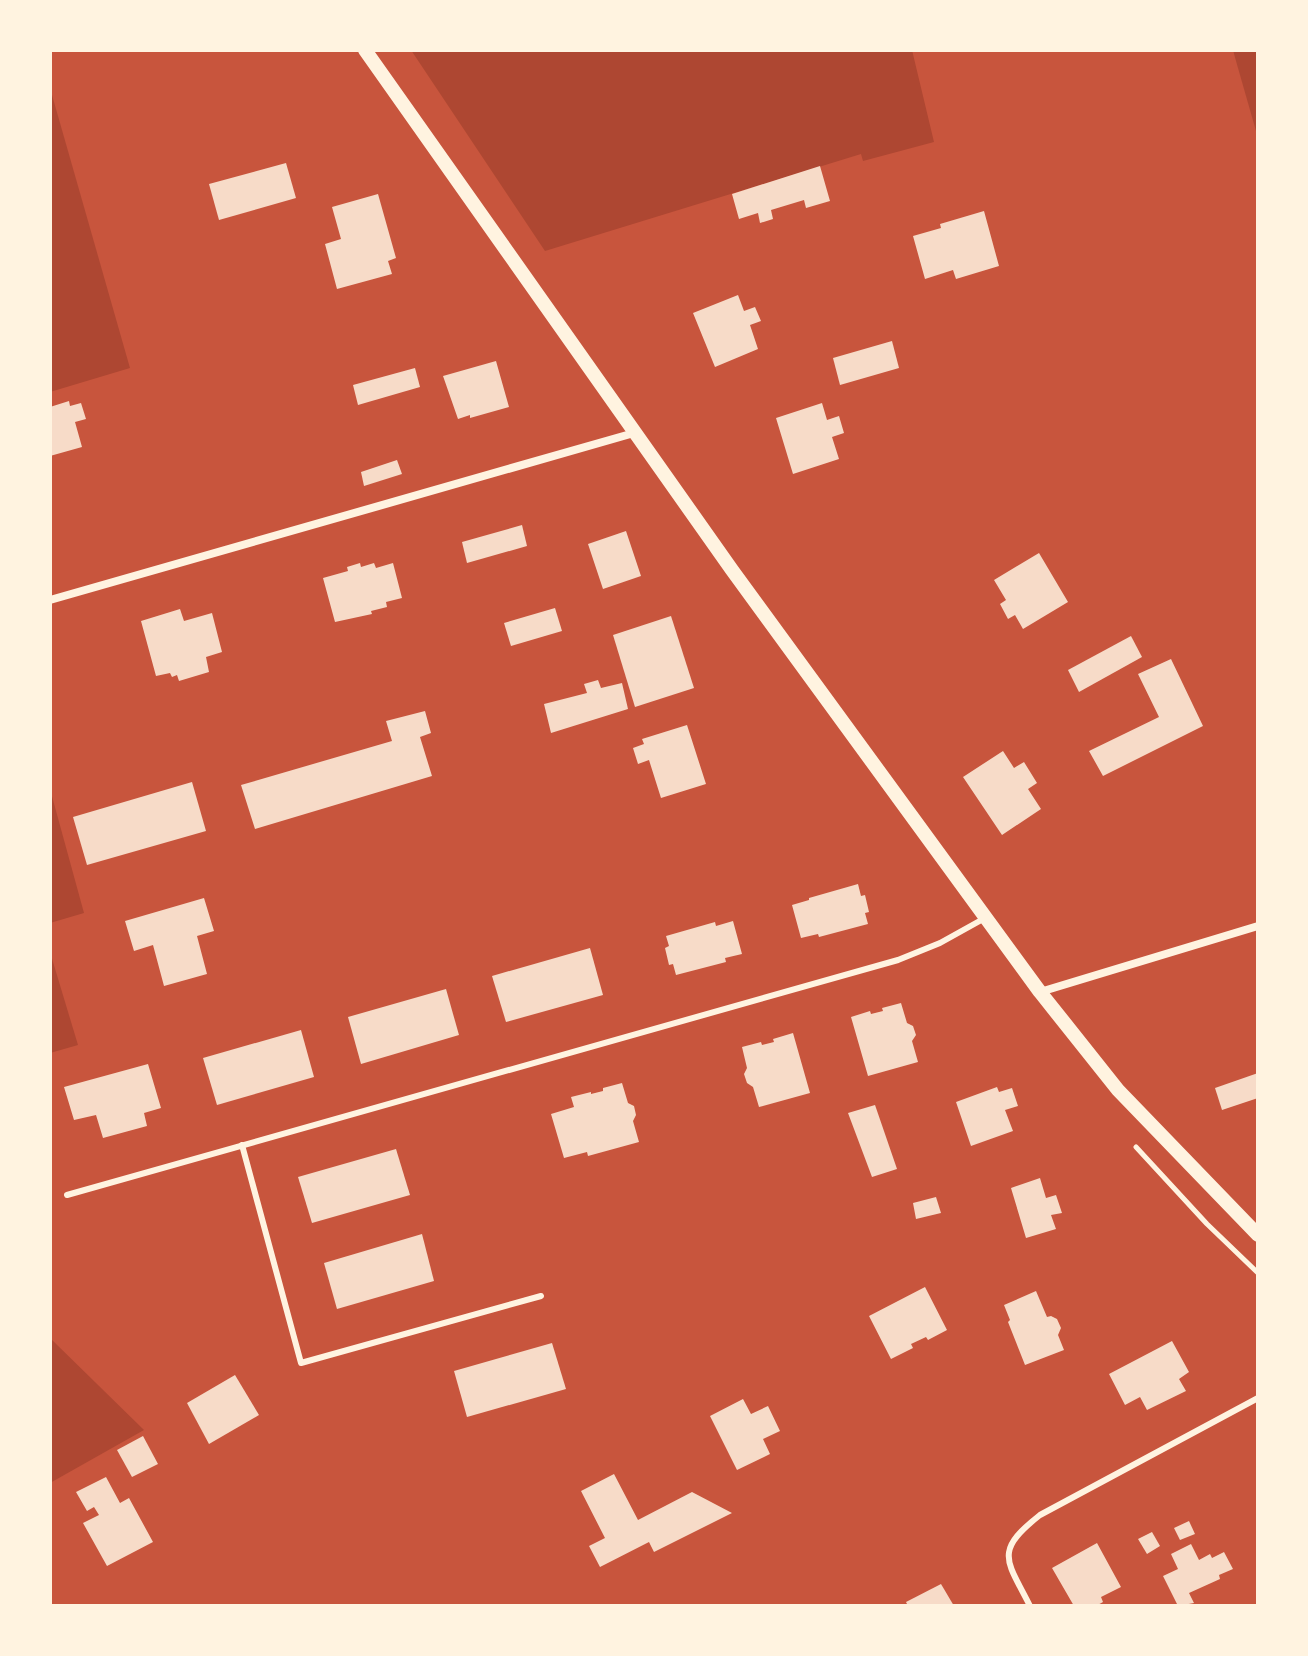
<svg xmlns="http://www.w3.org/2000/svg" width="1308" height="1656" font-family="Mulish,sans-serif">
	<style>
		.green { fill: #ae4732 }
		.building { fill: #f7dbc8 }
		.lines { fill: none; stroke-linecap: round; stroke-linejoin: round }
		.path { stroke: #fff3e0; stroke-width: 5 }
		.service { stroke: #fff3e0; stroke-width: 6 }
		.minor { stroke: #fff3e0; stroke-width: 8 }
		.tertiary { stroke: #fff3e0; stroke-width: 14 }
	</style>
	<rect width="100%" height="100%" fill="#c8553d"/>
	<g class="green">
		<polygon points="411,50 912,50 934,142 863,161 861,154 545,251"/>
		<polygon points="1233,50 1258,50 1258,138 1236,61"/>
		<polygon points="50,88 130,368 50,392"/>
		<polygon points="50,789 84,913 50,923"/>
		<polygon points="50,952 78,1045 50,1053"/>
		<polygon points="50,1338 144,1430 50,1483"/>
	</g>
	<g class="building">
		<polygon points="286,163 296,198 219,220 209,184"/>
		<polygon points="820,166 830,201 806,208 804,200 771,210 773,219 760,223 758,213 739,219 732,194"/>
		<polygon points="378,194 396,258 388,261 392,274 337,289 325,244 341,239 332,207"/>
		<polygon points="984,211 999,266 956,279 953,270 925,279 913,236 941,228 940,224"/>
		<polygon points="738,295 744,311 755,307 761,321 750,325 758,349 715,367 693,313"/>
		<polygon points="892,341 899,368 840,385 833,358"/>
		<polygon points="496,361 509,407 470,418 470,415 458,419 443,376"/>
		<polygon points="415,368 420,387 358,405 353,385"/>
		<polygon points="69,401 70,406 81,403 86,419 75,422 82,447 50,456 50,407"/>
		<polygon points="822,403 827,420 839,416 844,433 832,437 839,459 793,474 776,418"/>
		<polygon points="397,460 402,474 364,486 361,472"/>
		<polygon points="522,525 527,546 467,563 462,542"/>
		<polygon points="626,531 641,576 603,589 588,544"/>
		<polygon points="1039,553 1068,602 1023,629 1015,615 1008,619 1000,604 1006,600 994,580"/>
		<polygon points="360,563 361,567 374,563 376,568 393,563 402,598 386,602 387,607 371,611 372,614 335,622 323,578 348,571 347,567"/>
		<polygon points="555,608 562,631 511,646 504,623"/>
		<polygon points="180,609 184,621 212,613 222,652 206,657 209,672 179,681 177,675 172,677 170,673 156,676 141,621"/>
		<polygon points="671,616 694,688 635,707 613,635"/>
		<polygon points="1131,636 1142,657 1079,692 1068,670"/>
		<polygon points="1171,659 1203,726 1103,776 1089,751 1159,717 1138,674"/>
		<polygon points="598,680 601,688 622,683 628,709 551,733 544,704 587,693 584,684"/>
		<polygon points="425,711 431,733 420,737 432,776 255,829 241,785 392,741 386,721"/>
		<polygon points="687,725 706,784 661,798 649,760 638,764 633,748 644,744 642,739"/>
		<polygon points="1003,751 1014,768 1024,762 1037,783 1028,789 1041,809 1002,835 963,777"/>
		<polygon points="192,782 206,831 87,865 73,817"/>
		<polygon points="858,884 861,896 865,895 869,912 865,913 868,924 819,937 818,934 801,938 792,905 809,900 809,898"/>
		<polygon points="204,898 214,931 197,936 207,974 164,986 153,945 134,951 125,921"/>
		<polygon points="733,921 742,954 725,958 726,962 676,975 673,964 669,965 665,948 669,946 666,936 715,922 716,926"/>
		<polygon points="590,948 603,995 506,1022 492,976"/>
		<polygon points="446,989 459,1035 361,1064 348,1017"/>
		<polygon points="901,1003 907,1023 913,1026 916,1035 912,1041 918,1062 868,1076 851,1017 870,1011 871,1014 883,1011 882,1008"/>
		<polygon points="301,1030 314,1077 217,1105 203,1058"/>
		<polygon points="793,1033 810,1093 759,1107 753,1087 747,1083 744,1074 747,1068 742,1047 761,1042 762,1045 774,1042 773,1039"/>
		<polygon points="148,1064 161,1108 144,1113 147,1126 103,1138 96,1115 74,1120 64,1087"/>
		<polygon points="1258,1073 1258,1098 1222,1110 1215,1088"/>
		<polygon points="622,1083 628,1103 634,1106 636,1115 633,1121 639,1142 588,1156 587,1152 564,1158 551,1114 574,1107 571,1097 591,1092 591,1094 603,1091 603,1088"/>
		<polygon points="997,1087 999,1092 1012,1088 1018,1106 1005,1110 1013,1131 971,1146 956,1102"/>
		<polygon points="875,1105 897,1169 872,1177 848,1113"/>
		<polygon points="396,1149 410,1195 312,1223 298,1177"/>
		<polygon points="1040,1178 1046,1198 1056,1195 1062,1213 1051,1215 1056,1229 1026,1238 1011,1188"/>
		<polygon points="936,1197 941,1213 916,1219 913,1203"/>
		<polygon points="422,1234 434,1281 337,1309 324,1263"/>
		<polygon points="925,1287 947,1330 928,1340 926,1337 911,1344 913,1348 891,1359 869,1316"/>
		<polygon points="1036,1291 1047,1317 1051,1316 1057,1319 1061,1328 1058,1335 1064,1350 1025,1365 1008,1322 1010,1320 1004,1305"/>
		<polygon points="1172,1341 1189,1372 1179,1379 1186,1391 1147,1410 1140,1397 1125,1405 1109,1374"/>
		<polygon points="552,1343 566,1389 467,1417 454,1371"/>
		<polygon points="235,1375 259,1415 209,1444 187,1403"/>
		<polygon points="743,1399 751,1414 768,1406 780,1431 763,1439 770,1454 737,1470 710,1416"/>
		<polygon points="143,1436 158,1464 132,1477 117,1450"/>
		<polygon points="614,1474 638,1520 692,1492 732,1513 654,1552 649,1542 600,1567 589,1546 605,1538 581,1491"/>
		<polygon points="106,1477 120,1503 129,1498 153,1542 107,1566 83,1523 99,1515 94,1507 87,1511 76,1492"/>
		<polygon points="1189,1521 1195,1534 1180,1540 1174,1528"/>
		<polygon points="1152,1532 1160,1546 1147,1554 1138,1539"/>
		<polygon points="1097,1543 1121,1587 1101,1597 1103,1602 1096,1606 1074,1606 1052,1568"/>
		<polygon points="1191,1544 1199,1560 1210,1554 1212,1558 1224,1552 1233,1569 1219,1575 1220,1579 1189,1593 1194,1603 1178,1606 1163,1576 1178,1569 1171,1554"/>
		<polygon points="941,1584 954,1606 908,1606 906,1602"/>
	</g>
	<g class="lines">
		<polyline class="path" points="1136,1147 1207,1224 1258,1273"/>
		<g class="service">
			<polyline points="242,1145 301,1363 541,1296"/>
			<polyline points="67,1195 898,960 940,943 985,918"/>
			<path d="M1030 1606C1007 1560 993 1552 1040 1515L1258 1398"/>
		</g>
		<g class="minor">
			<polyline points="50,600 634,433"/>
			<polyline points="1040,992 1258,926"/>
		</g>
		<polyline class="tertiary" points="365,50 732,570 1040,992 1118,1090 1258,1235"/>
	</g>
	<rect width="1308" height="1656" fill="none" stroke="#fff3e0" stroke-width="104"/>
</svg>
